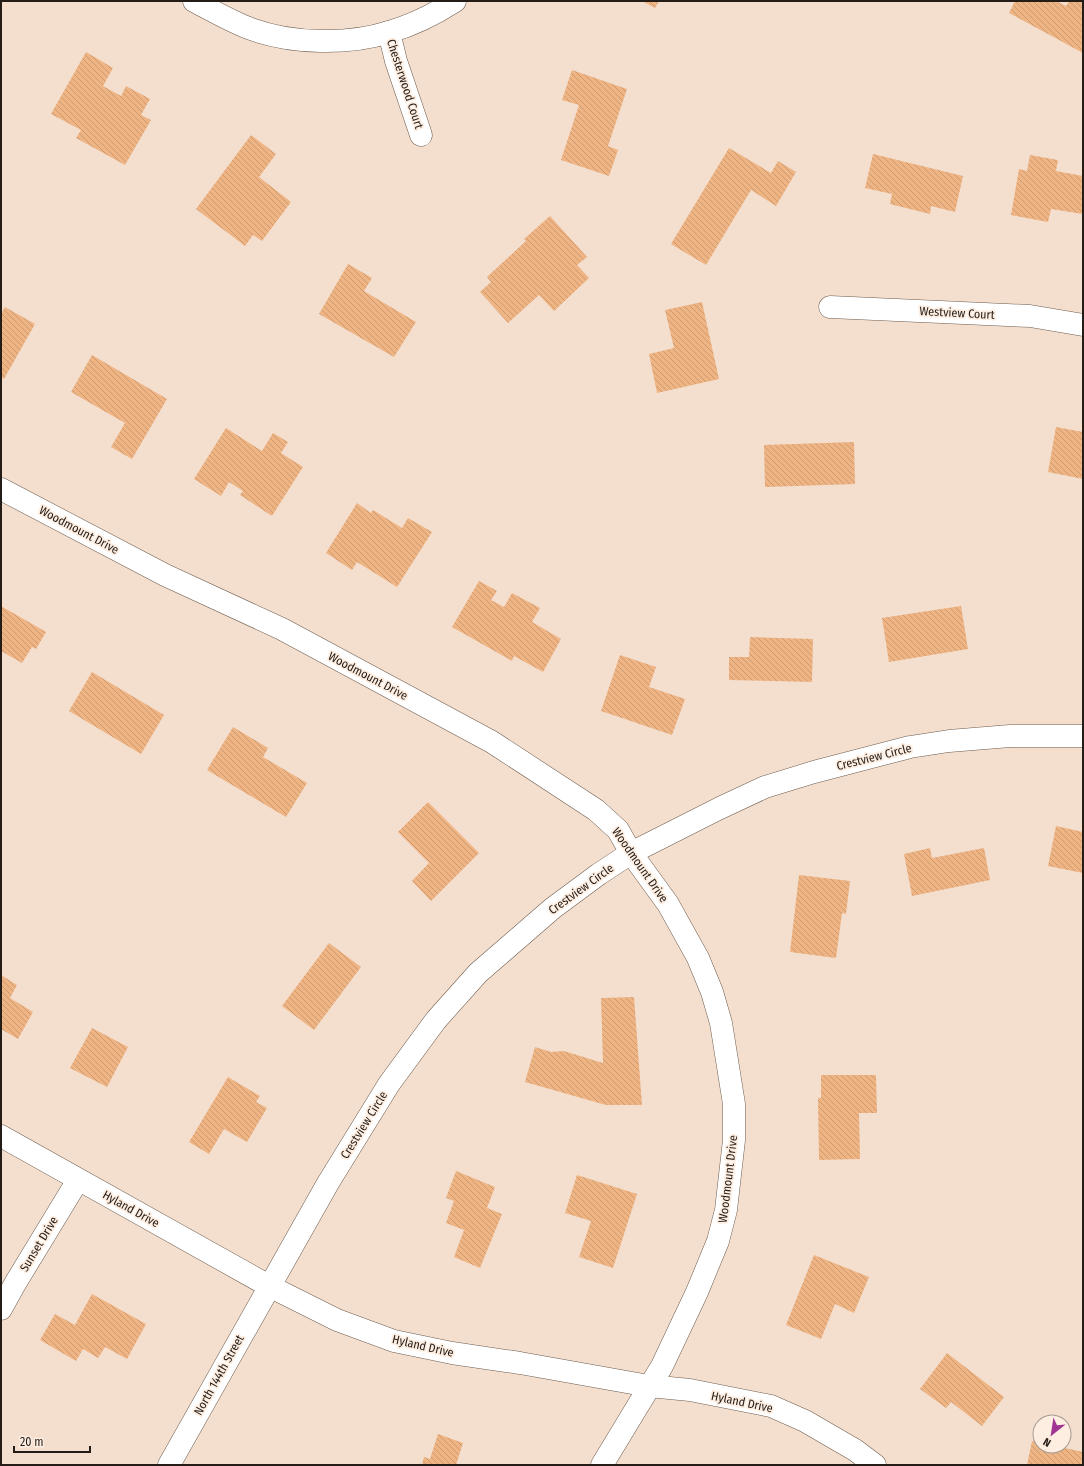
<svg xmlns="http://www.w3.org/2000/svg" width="1084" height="1466" font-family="'Fira Sans Condensed',sans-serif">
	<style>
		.building { fill: url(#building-back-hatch) }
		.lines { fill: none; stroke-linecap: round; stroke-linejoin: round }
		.minor-casing { stroke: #6d5c4e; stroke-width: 23 }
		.minor { stroke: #fff; stroke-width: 22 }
		.labels { text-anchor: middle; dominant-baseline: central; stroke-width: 3.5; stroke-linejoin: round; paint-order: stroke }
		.street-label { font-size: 12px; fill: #231c17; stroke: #feeee1 }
	</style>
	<defs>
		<pattern id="building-back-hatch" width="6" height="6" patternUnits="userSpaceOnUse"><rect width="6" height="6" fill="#efb483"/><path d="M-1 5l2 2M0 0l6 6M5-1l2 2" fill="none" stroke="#cd9a70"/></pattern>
	</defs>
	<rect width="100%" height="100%" fill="#f4dfcf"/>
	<g class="building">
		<polygon points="642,1 659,1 655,8"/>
		<polygon points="1015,1 1056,1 1066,6 1069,1 1081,1 1083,2 1083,53 1009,13"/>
		<polygon points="86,52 113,68 103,86 121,96 126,86 150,99 141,115 151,120 125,165 76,138 81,130 51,114"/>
		<polygon points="572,70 627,89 608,146 618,150 609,176 561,160 579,105 562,100"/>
		<polygon points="251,135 276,154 259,177 291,202 262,241 253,235 245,246 196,209"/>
		<polygon points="729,148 771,173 778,161 796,172 776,206 751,190 706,265 671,244"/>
		<polygon points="873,154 963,176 955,212 931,206 930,214 890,204 892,194 865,188"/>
		<polygon points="1030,155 1058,160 1056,171 1083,176 1083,214 1051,209 1048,222 1011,215 1019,169 1027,171"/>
		<polygon points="550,216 587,257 577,265 589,278 554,311 539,295 508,323 480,292 491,282 487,277 526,241 524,239"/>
		<polygon points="348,264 372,278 364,291 416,322 394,357 319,314"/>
		<polygon points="702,302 719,379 657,393 649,354 674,348 665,310"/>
		<polygon points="5,307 35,324 4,379 1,377 1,314"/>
		<polygon points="92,355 167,399 132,459 111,447 125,423 71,392"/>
		<polygon points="1056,427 1083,432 1083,479 1048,472"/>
		<polygon points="226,428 262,451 273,433 288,442 281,453 303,467 272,516 240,495 243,491 229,482 221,496 194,479"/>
		<polygon points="854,442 855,484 765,487 764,445"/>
		<polygon points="357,503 371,513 373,510 402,528 408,518 432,532 397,587 357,562 352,570 326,553"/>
		<polygon points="479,581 497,591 491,600 504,607 512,593 540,608 532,622 561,639 543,672 514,656 512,661 452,627"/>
		<polygon points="1,606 46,632 36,649 32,647 22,663 1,651"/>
		<polygon points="961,606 968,649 889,662 882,618"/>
		<polygon points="750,637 813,639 812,682 729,680 729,657 749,657"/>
		<polygon points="620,655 656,667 649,687 685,699 672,735 601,711"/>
		<polygon points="92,672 164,715 141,754 69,711"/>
		<polygon points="233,727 268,748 263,757 307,783 286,817 207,770"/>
		<polygon points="428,802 479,853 431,901 412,881 429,863 398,832"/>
		<polygon points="1056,826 1083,832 1083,873 1048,866"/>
		<polygon points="930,848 932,858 984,848 990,880 912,896 904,854"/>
		<polygon points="799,875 850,881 846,914 842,913 836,958 790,952"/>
		<polygon points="329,943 361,967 314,1030 282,1006"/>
		<polygon points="1,975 17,985 10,998 33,1012 18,1039 1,1029"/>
		<polygon points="634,997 642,1105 606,1105 525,1082 535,1047 551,1052 564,1051 603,1063 601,998"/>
		<polygon points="92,1028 128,1047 107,1087 70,1068"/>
		<polygon points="821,1075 876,1075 877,1113 859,1113 860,1159 819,1160 818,1098 821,1098"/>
		<polygon points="228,1077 260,1096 256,1102 267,1108 247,1142 224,1129 209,1154 189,1142"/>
		<polygon points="456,1171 495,1187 487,1208 502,1214 480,1268 454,1257 464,1230 446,1223 454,1201 446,1198"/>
		<polygon points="577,1175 637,1194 613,1268 579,1257 591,1221 565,1213"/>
		<polygon points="814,1255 869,1277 854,1313 835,1304 821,1339 786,1325"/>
		<polygon points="92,1294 146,1324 127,1359 105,1347 98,1358 83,1349 76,1361 40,1340 55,1314 75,1325"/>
		<polygon points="947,1353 1004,1397 982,1426 951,1402 946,1408 920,1389"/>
		<polygon points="438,1434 463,1443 456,1465 422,1465 424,1457 430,1459"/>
		<polygon points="1032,1441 1040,1443 1040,1446 1056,1446 1083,1452 1083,1465 1027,1465"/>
	</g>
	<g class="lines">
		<g class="minor-casing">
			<g id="minor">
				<path d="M194 1C213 11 232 22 251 29 292 44 349 45 389 32 413 25 435 14 455 1"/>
				<polyline points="389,32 396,61 421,135"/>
				<polyline points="830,307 1030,316 1083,325"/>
				<polyline points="1,489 165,575 282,629 492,742 596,810 618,830 631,853 668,904 698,958 712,992 721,1023 734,1104 734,1140 726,1210 718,1241 697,1292 662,1366 602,1465"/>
				<polyline points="1,1136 269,1286 337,1320 394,1341 452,1353 520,1363 649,1386 690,1390 771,1406 805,1421 855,1450 875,1465"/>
				<polyline points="1,1309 16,1282 78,1180"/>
				<polyline points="169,1465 328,1183 389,1084 436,1020 478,973 553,908 599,874 631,853 720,808 765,787 814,772 910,747 949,741 1010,736 1083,736"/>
			</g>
		</g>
		<use href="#minor" class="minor"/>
	</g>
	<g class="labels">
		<g class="street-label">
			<text transform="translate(405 84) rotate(72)">Chesterwood Court</text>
			<text transform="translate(957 313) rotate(3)">Westview Court</text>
			<text transform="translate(79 530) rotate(28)">Woodmount Drive</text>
			<text transform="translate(368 676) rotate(28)">Woodmount Drive</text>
			<text transform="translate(874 757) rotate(-14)">Crestview Circle</text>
			<text transform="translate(640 865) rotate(55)">Woodmount Drive</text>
			<text transform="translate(581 889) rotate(-36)">Crestview Circle</text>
			<text transform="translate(364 1125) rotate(-58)">Crestview Circle</text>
			<text transform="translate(728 1179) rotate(-83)">Woodmount Drive</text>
			<text transform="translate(131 1209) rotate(29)">Hyland Drive</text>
			<text transform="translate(39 1244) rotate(-59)">Sunset Drive</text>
			<text transform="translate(423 1346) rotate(13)">Hyland Drive</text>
			<text transform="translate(219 1375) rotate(-61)">North 144th Street</text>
			<text transform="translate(742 1402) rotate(12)">Hyland Drive</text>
		</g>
	</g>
	<rect width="1084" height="1466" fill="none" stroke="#231c17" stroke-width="4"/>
	<g transform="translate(1052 1434) rotate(210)"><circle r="19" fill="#feeee1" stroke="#a69a90"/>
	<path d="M0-3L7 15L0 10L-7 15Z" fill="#a13392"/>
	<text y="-6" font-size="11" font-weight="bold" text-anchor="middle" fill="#231c17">N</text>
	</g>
	<path d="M14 1446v6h76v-6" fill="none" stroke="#231c17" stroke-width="2"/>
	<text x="20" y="1446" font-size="12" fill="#231c17" stroke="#feeee1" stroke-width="3" paint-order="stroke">20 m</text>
</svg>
